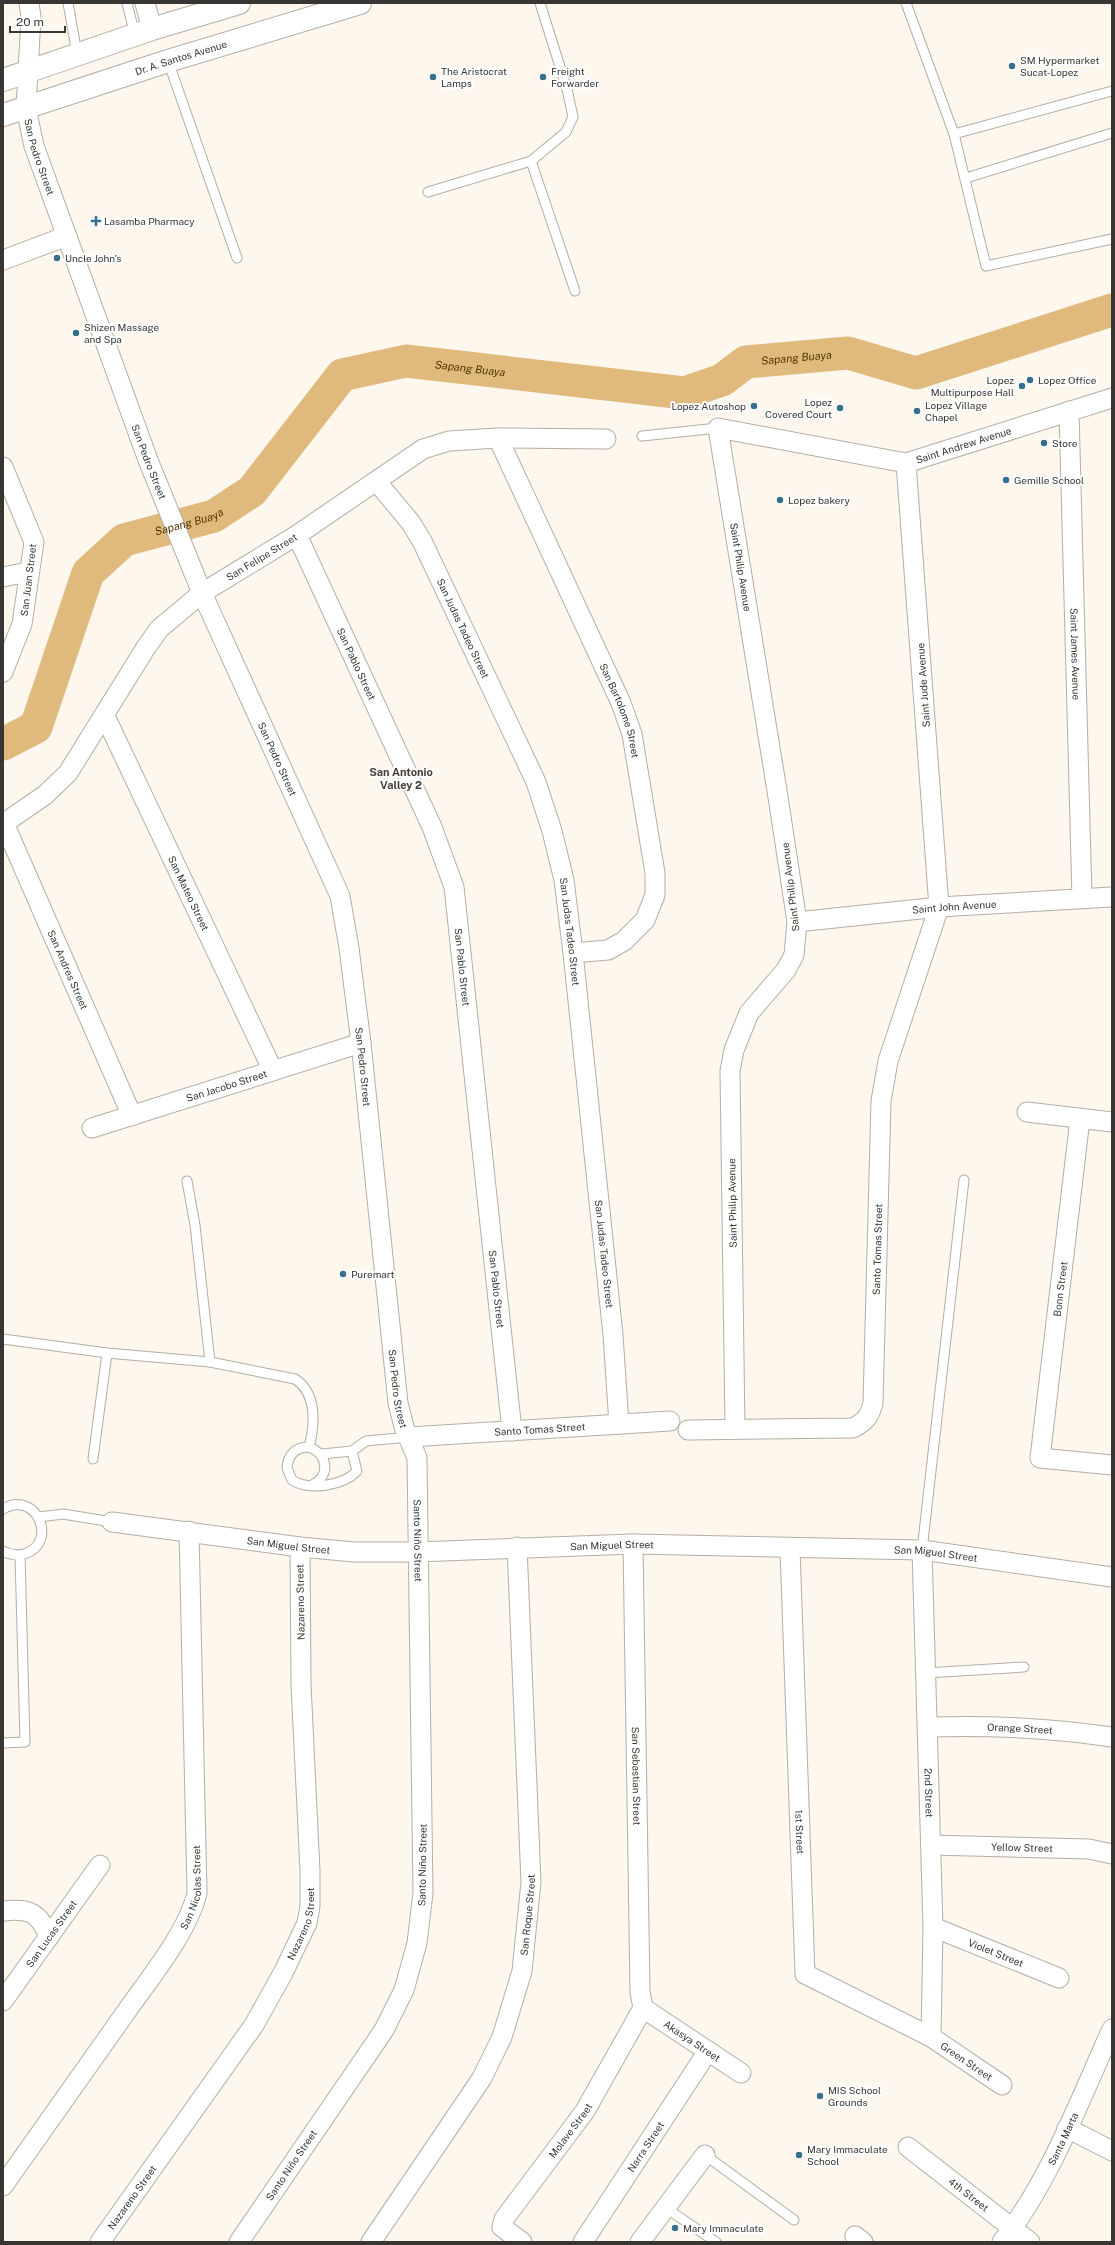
<svg xmlns="http://www.w3.org/2000/svg" width="1115" height="2245" font-family="'Public Sans',sans-serif">
	<style>
		.lines { fill: none; stroke-linecap: round; stroke-linejoin: round }
		.river { stroke: #e0b97c; stroke-width: 33 }
		.service-casing { stroke: #b3aea6; stroke-width: 11 }
		.minor-casing { stroke: #b3aea6; stroke-width: 21 }
		.primary-casing { stroke: #b3aea6; stroke-width: 24 }
		.service { stroke: #fff; stroke-width: 9 }
		.minor { stroke: #fff; stroke-width: 19 }
		.primary { stroke: #fff; stroke-width: 22 }
		.poi-dot { fill: #37708a; stroke: #fff; stroke-width: 1.5 }
		.labels { text-anchor: middle; dominant-baseline: central; stroke-width: 4; stroke-linejoin: round; paint-order: stroke }
		.street-label { font-size: 10px; fill: #383633; stroke: #fff }
		.poi-label { font-size: 10px; fill: #383633; stroke: #fff; text-anchor: start }
		.water-label { font-size: 11px; font-style: italic; fill: #503702; stroke: #fff }
		.neighbourhood-label { font-size: 11px; font-weight: bold; fill: #433e37; stroke: #fff }
	</style>
	<rect width="100%" height="100%" fill="#fdf7ee"/>
	<g class="lines">
		<path class="river" id="s1" d="M3 744 36 727 88 573 124 540 214 516 252 491 342 375 406 361 684 393 722 380 746 362 848 353 916 373 1112 310"/>
		<g class="service-casing">
			<g id="service">
				<polyline points="68,3 77,54"/>
				<polyline points="127,3 135,35"/>
				<polyline points="906,3 954,134 986,266 1112,239"/>
				<polyline points="168,61 237,258"/>
				<polyline points="954,134 1112,91"/>
				<polyline points="531,161 575,291"/>
				<polyline points="966,178 1112,133"/>
				<polyline points="428,192 531,161 566,132 573,117 567,89 540,3"/>
				<polyline points="642,436 718,428"/>
				<polyline points="187,1181 195,1225 210,1362"/>
				<path d="M3 1339 107 1353 210 1362 295 1379C317 1393 315 1424 309 1447"/>
				<polyline points="322,1454 352,1451 366,1441 409,1437"/>
				<polyline points="93,1459 107,1353"/>
				<path d="M312 1485C331 1476 328 1454 309 1447 296 1447 288 1454 287 1468L292 1480C309 1491 343 1486 357 1471L352 1451"/>
				<path d="M3 1509C37 1489 59 1544 24 1554 16 1556 10 1555 3 1551"/>
				<polyline points="39,1517 63,1514 112,1522"/>
				<polyline points="922,1550 964,1180"/>
				<polyline points="926,1673 1024,1667"/>
				<polyline points="3,1743 25,1742 20,1555"/>
				<polyline points="705,2155 794,2220"/>
				<polyline points="666,2208 716,2242"/>
			</g>
		</g>
		<g class="minor-casing">
			<g id="minor">
				<path id="s2" d="M29 3 31 17 26 108 34 146 148 460 202 593 340 896 349 948 361 1043 398 1403 404 1427 417 1458 423 1893 417 1943 404 1990 384 2030 239 2242"/>
				<polyline points="145,3 152,29"/>
				<polyline points="3,260 67,236"/>
				<path id="s3" d="M1069 411 1082 898"/>
				<path id="s4" d="M498 438 621 703 632 734 655 873V895L645 920 624 941 608 950 573 953"/>
				<polyline points="3,467 34,542 22,624 3,672"/>
				<path id="s5" d="M377 482 411 523 422 541 536 782 552 831 564 880 573 953 613 1335 619 1424"/>
				<path id="s6" d="M297 535 432 827 454 887 512 1431"/>
				<polyline points="3,577 28,572"/>
				<path id="s7" d="M105 716 273 1071"/>
				<path id="s8" d="M4 823 132 1116"/>
				<path id="s9" d="M3 824 45 795 68 773 145 649 159 629 202 593 297 535 423 449 449 441 498 438 606 439"/>
				<path id="s10" d="M797 922 939 907 1112 897"/>
				<polyline points="1027,1112 1112,1122"/>
				<polyline points="1080,1119 1040,1458 1112,1465"/>
				<path id="s11" d="M92 1128 361 1043"/>
				<path id="s12" d="M735 1428 730 1071 734 1050 749 1013 786 970 794 955 797 922 778 797 718 428 906 463 1112 398"/>
				<path id="s13" d="M688 1430 853 1428C865 1422 870 1416 873 1403L881 1101 888 1061 939 907 906 463"/>
				<path id="s14" d="M409 1437 670 1421"/>
				<path id="s15" d="M112 1522 300 1547 354 1552H417L633 1544 922 1550 1112 1577"/>
				<path id="s16" d="M633 1544 640 1992 643 2008"/>
				<path id="s17" d="M790 1549 805 1974 931 2037 1002 2085"/>
				<path id="s18" d="M922 1550 933 1927 931 2037"/>
				<path id="s19" d="M927 1727C989 1725 1051 1728 1112 1737"/>
				<path id="s20" d="M931 1845 1089 1849 1112 1854"/>
				<path d="M3 1911C29 1908 39 1912 49 1937"/>
				<path id="s21" d="M933 1927 1059 1978"/>
				<path id="s22" d="M3 2001 100 1865"/>
				<path id="s23" d="M643 2008 741 2073"/>
				<polyline points="1067,2128 1112,2151"/>
				<path id="s24" d="M908 2147 1030 2242"/>
				<path id="s25" d="M3 2186C44 2128 85 2070 126 2012 149 1979 188 1932 197 1893L189 1531"/>
				<polyline points="855,2236 863,2242"/>
				<path id="s26" d="M100 2242 254 2025 283 1973 307 1923 310 1906V1871L301 1684 300 1547"/>
				<path id="s27" d="M371 2242 482 2078 502 2037 522 1971 531 1882 517 1547"/>
				<path id="s28" d="M522 2242 502 2227 504 2219 585 2111 643 2008"/>
				<path id="s29" d="M583 2242 708 2051"/>
				<polyline points="640,2242 705,2155"/>
				<path id="s30" d="M1002 2242C1051 2179 1079 2101 1112 2029"/>
			</g>
		</g>
		<g class="primary-casing">
			<g id="primary">
				<polyline points="3,80 152,29 239,3"/>
				<path id="s31" d="M3 115 168 61 360 3"/>
			</g>
		</g>
		<use href="#service" class="service"/>
		<use href="#minor" class="minor"/>
		<use href="#primary" class="primary"/>
	</g>
	<g class="poi-dot">
		<circle cx="1012" cy="66" r="4"/>
		<circle cx="433" cy="77" r="4"/>
		<circle cx="543" cy="77" r="4"/>
		<path d="M94 215h4v4h4v4h-4v4h-4v-4h-4v-4h4z"/>
		<circle cx="57" cy="258" r="4"/>
		<circle cx="76" cy="333" r="4"/>
		<circle cx="1030" cy="380" r="4"/>
		<circle cx="1022" cy="386" r="4"/>
		<circle cx="754" cy="406" r="4"/>
		<circle cx="840" cy="408" r="4"/>
		<circle cx="917" cy="411" r="4"/>
		<circle cx="1044" cy="443" r="4"/>
		<circle cx="1006" cy="480" r="4"/>
		<circle cx="780" cy="500" r="4"/>
		<circle cx="343" cy="1274" r="4"/>
		<circle cx="820" cy="2096" r="4"/>
		<circle cx="799" cy="2155" r="4"/>
		<circle cx="675" cy="2228" r="4"/>
	</g>
	<g class="labels">
		<g class="street-label">
			<text stroke="none"><textPath href="#s31" startOffset="187">Dr. A. Santos Avenue</textPath></text>
			<text stroke="none"><textPath href="#s2" startOffset="156">San Pedro Street</textPath></text>
			<text stroke="none"><textPath href="#s12" startOffset="1277">Saint Andrew Avenue</textPath></text>
			<text stroke="none"><textPath href="#s2" startOffset="480">San Pedro Street</textPath></text>
			<text stroke="none"><textPath href="#s9" startOffset="379">San Felipe Street</textPath></text>
			<text transform="translate(741 567) rotate(81)">Saint Philip Avenue</text>
			<text transform="translate(28 580) rotate(-83)">San Juan Street</text>
			<text stroke="none"><textPath href="#s5" startOffset="171">San Judas Tadeo Street</textPath></text>
			<text stroke="none"><textPath href="#s3" startOffset="243">Saint James Avenue</textPath></text>
			<text stroke="none"><textPath href="#s6" startOffset="142">San Pablo Street</textPath></text>
			<text transform="translate(923 685) rotate(-94)">Saint Jude Avenue</text>
			<text stroke="none"><textPath href="#s4" startOffset="299">San Bartolome Street</textPath></text>
			<text stroke="none"><textPath href="#s2" startOffset="804">San Pedro Street</textPath></text>
			<text transform="translate(790 887) rotate(-97)">Saint Philip Avenue</text>
			<text stroke="none"><textPath href="#s7" startOffset="196">San Mateo Street</textPath></text>
			<text stroke="none"><textPath href="#s10" startOffset="158">Saint John Avenue</textPath></text>
			<text stroke="none"><textPath href="#s5" startOffset="495">San Judas Tadeo Street</textPath></text>
			<text stroke="none"><textPath href="#s6" startOffset="466">San Pablo Street</textPath></text>
			<text stroke="none"><textPath href="#s8" startOffset="160">San Andres Street</textPath></text>
			<text stroke="none"><textPath href="#s2" startOffset="1127">San Pedro Street</textPath></text>
			<text stroke="none"><textPath href="#s11" startOffset="141">San Jacobo Street</textPath></text>
			<text transform="translate(732 1203) rotate(-91)">Saint Philip Avenue</text>
			<text stroke="none"><textPath href="#s13" startOffset="352">Santo Tomas Street</textPath></text>
			<text stroke="none"><textPath href="#s5" startOffset="819">San Judas Tadeo Street</textPath></text>
			<text stroke="none"><textPath href="#s6" startOffset="790">San Pablo Street</textPath></text>
			<text transform="translate(1060 1289) rotate(-83)">Bonn Street</text>
			<text stroke="none"><textPath href="#s2" startOffset="1451">San Pedro Street</textPath></text>
			<text stroke="none"><textPath href="#s14" startOffset="131">Santo Tomas Street</textPath></text>
			<text stroke="none"><textPath href="#s2" startOffset="1606">Santo Niño Street</textPath></text>
			<text stroke="none"><textPath href="#s15" startOffset="178">San Miguel Street</textPath></text>
			<text stroke="none"><textPath href="#s15" startOffset="502">San Miguel Street</textPath></text>
			<text stroke="none"><textPath href="#s15" startOffset="826">San Miguel Street</textPath></text>
			<text transform="translate(300 1602) rotate(-91)">Nazareno Street</text>
			<text stroke="none"><textPath href="#s19" startOffset="93">Orange Street</textPath></text>
			<text stroke="none"><textPath href="#s16" startOffset="232">San Sebastian Street</textPath></text>
			<text stroke="none"><textPath href="#s18" startOffset="243">2nd Street</textPath></text>
			<text stroke="none"><textPath href="#s17" startOffset="283">1st Street</textPath></text>
			<text stroke="none"><textPath href="#s20" startOffset="91">Yellow Street</textPath></text>
			<text transform="translate(422 1865) rotate(-89)">Santo Niño Street</text>
			<text stroke="none"><textPath href="#s25" startOffset="357">San Nicolas Street</textPath></text>
			<text stroke="none"><textPath href="#s27" startOffset="369">San Roque Street</textPath></text>
			<text stroke="none"><textPath href="#s26" startOffset="379">Nazareno Street</textPath></text>
			<text stroke="none"><textPath href="#s22" startOffset="83">San Lucas Street</textPath></text>
			<text stroke="none"><textPath href="#s21" startOffset="68">Violet Street</textPath></text>
			<text stroke="none"><textPath href="#s23" startOffset="59">Akasya Street</textPath></text>
			<text stroke="none"><textPath href="#s17" startOffset="609">Green Street</textPath></text>
			<text stroke="none"><textPath href="#s28" startOffset="144">Molave Street</textPath></text>
			<text stroke="none"><textPath href="#s30" startOffset="120">Santa Marta</textPath></text>
			<text stroke="none"><textPath href="#s29" startOffset="114">Narra Street</textPath></text>
			<text transform="translate(291 2165) rotate(-56)">Santo Niño Street</text>
			<text stroke="none"><textPath href="#s24" startOffset="77">4th Street</textPath></text>
			<text stroke="none"><textPath href="#s26" startOffset="55">Nazareno Street</textPath></text>
		</g>
		<g class="poi-label">
			<text x="1020" y="60">SM Hypermarket<tspan x="1020" dy="12">Sucat-Lopez</tspan></text>
			<text x="441" y="71">The Aristocrat<tspan x="441" dy="12">Lamps</tspan></text>
			<text x="551" y="71">Freight<tspan x="551" dy="12">Forwarder</tspan></text>
			<text x="104" y="221">Lasamba Pharmacy</text>
			<text x="65" y="258">Uncle John's</text>
			<text x="84" y="327">Shizen Massage<tspan x="84" dy="12">and Spa</tspan></text>
			<text x="1014" y="380" text-anchor="end">Lopez<tspan x="1014" dy="12">Multipurpose Hall</tspan></text>
			<text x="1038" y="380">Lopez Office</text>
			<text x="832" y="402" text-anchor="end">Lopez<tspan x="832" dy="12">Covered Court</tspan></text>
			<text x="925" y="405">Lopez Village<tspan x="925" dy="12">Chapel</tspan></text>
			<text x="746" y="406" text-anchor="end">Lopez Autoshop</text>
			<text x="1052" y="443">Store</text>
			<text x="1014" y="480">Gemille School</text>
			<text x="788" y="500">Lopez bakery</text>
			<text x="351" y="1274">Puremart</text>
			<text x="828" y="2090">MIS School<tspan x="828" dy="12">Grounds</tspan></text>
			<text x="807" y="2149">Mary Immaculate<tspan x="807" dy="12">School</tspan></text>
			<text x="683" y="2228">Mary Immaculate</text>
		</g>
		<g class="water-label">
			<text stroke="none"><textPath href="#s1" startOffset="1000">Sapang Buaya</textPath></text>
			<text stroke="none"><textPath href="#s1" startOffset="664">Sapang Buaya</textPath></text>
			<text stroke="none"><textPath href="#s1" startOffset="316">Sapang Buaya</textPath></text>
		</g>
		<g class="neighbourhood-label">
			<text x="401" y="772">San Antonio<tspan x="401" dy="13">Valley 2</tspan></text>
		</g>
	</g>
	<rect width="1115" height="2245" fill="none" stroke="#383633" stroke-width="8"/>
	<path d="M10 26v6h55v-6" fill="none" stroke="#383633" stroke-width="2"/>
	<text x="16" y="26" font-size="12" fill="#383633" stroke="#ffffff" stroke-width="3" paint-order="stroke">20 m</text>
</svg>
